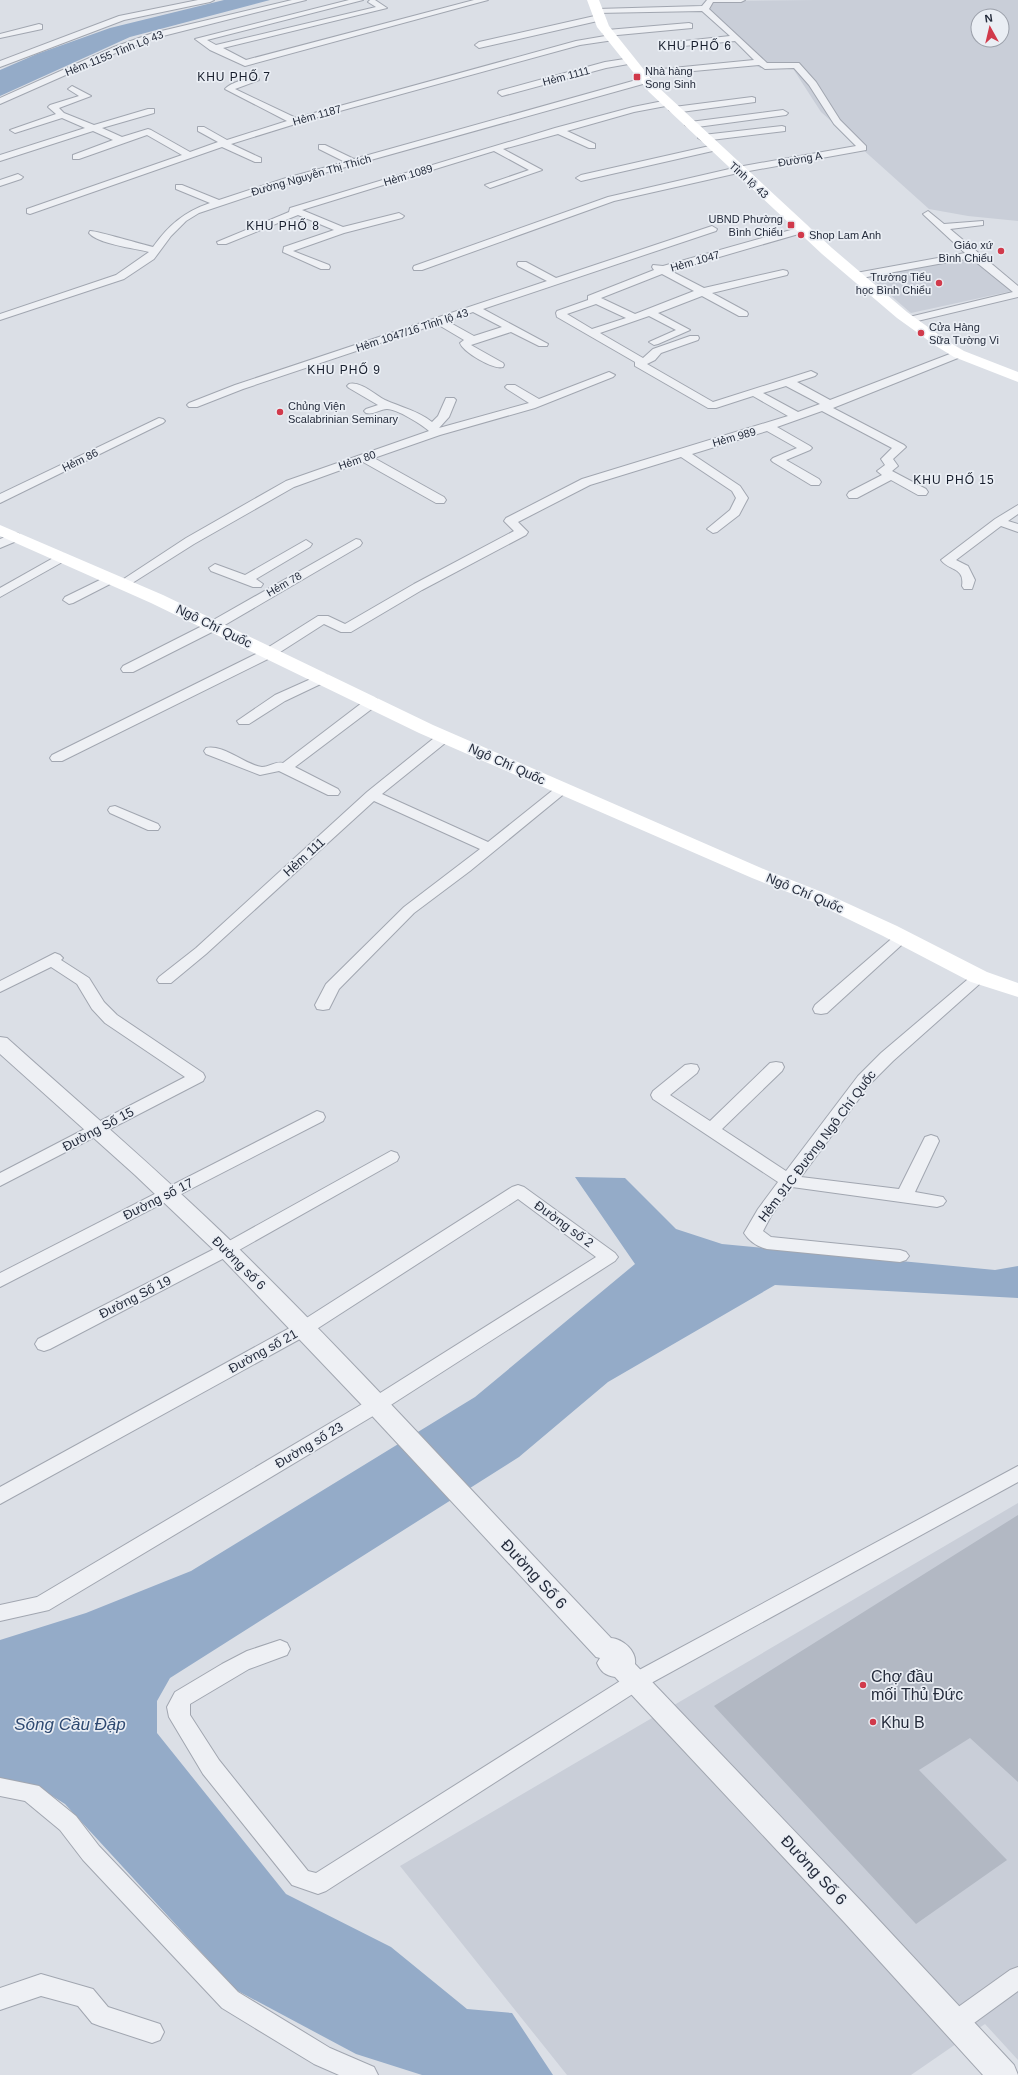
<svg xmlns="http://www.w3.org/2000/svg" width="1018" height="2075" font-family="Arial,sans-serif">
	<style>
		.built { fill: #c9ced8; fill-rule: evenodd }
		.water { fill: #94abc8 }
		.building { fill: #b2b8c3 }
		.lines { fill: none; stroke-linecap: round; stroke-linejoin: round }
		.minor-casing { stroke: #a1a6b0; stroke-width: 2 }
		.tertiary-casing { stroke: #a1a6b0; stroke-width: 2 }
		.minor { fill: #eef0f4; fill-rule: evenodd }
		.tertiary { fill: #eef0f4; fill-rule: evenodd }
		.secondary { fill: #fff; fill-rule: evenodd }
		.poi-dot { fill: #d13a4b; stroke: #eaeef4; stroke-width: 1.5 }
		.labels { text-anchor: middle; dominant-baseline: central; stroke-width: 3.5; stroke-linejoin: round; paint-order: stroke }
		.far-street-label { font-size: 11px; fill: #252c3c; stroke: #eaeef4 }
		.far-poi-label { font-size: 11px; fill: #252c3c; stroke: #eaeef4; text-anchor: start }
		.far-neighbourhood-label { font-size: 12px; letter-spacing: 1px; fill: #171e2d; stroke: #eaeef4 }
		.street-label { font-size: 13px; fill: #252c3c; stroke: #eaeef4 }
		.near-street-label { font-size: 16px; fill: #252c3c; stroke: #eaeef4 }
		.near-poi-label { font-size: 16px; fill: #252c3c; stroke: #eaeef4; text-anchor: start }
		.near-water-label { font-size: 17px; font-style: italic; fill: #2e4971; stroke: #eaeef4 }
	</style>
	<rect width="100%" height="100%" fill="#dbdfe6"/>
	<g class="built">
		<path d="M817 0H1018V221L968 216 929 209 821 112 790 64 760 68 707 8 715 1ZM978 16H1002V40H978Z"/>
		<polygon points="970,258 1012,291 911,313 867,275"/>
		<polygon points="1018,1503 1018,2060 985,2024 911,2075 567,2075 400,1866"/>
	</g>
	<g class="water">
		<polygon points="224,0 270,0 130,37 0,96 0,70 37,54 110,28"/>
		<polygon points="575,1177 625,1178 676,1229 722,1244 995,1270 1018,1266 1018,1298 775,1285 608,1382 519,1457 170,1678 157,1701 157,1733 286,1894 391,1947 467,2009 512,2013 553,2075 422,2075 356,2054 236,1990 65,1804 38,1787 0,1779 0,1640 86,1613 191,1571 475,1397 635,1264"/>
	</g>
	<polygon class="building" points="1018,1515 1018,1782 970,1738 919,1770 1007,1860 916,1924 714,1706"/>
	<g class="lines">
		<g class="minor-casing">
			<g id="minor">
				<polygon points="198,0 214,0 210,2 124,20 0,67 0,61 119,16"/>
				<polygon points="292,0 306,0 159,37 120,51 0,104 0,98 114,47 153,33"/>
				<polygon points="349,0 363,0 207,40 216,45 376,7 368,2 370,0 375,0 387,8 223,48 246,60 474,0 488,0 245,66 210,50 195,39"/>
				<polygon points="707,0 745,0 741,2 713,2 709,9 767,63 799,63 816,82 840,120 866,146 866,150 738,173 614,201 422,270 414,270 413,268 414,266 608,197 738,167 856,146 834,124 809,85 794,68 765,69 759,65 639,76 638,74 642,71 754,60 735,41 663,48 662,46 666,43 730,36 702,11 597,13 593,11 597,9 702,6"/>
				<polygon points="599,15 602,16 602,20 479,48 475,45 479,42"/>
				<polygon points="689,23 692,24 692,28 607,36 603,33 607,30"/>
				<polygon points="39,24 42,25 42,29 0,38 0,34"/>
				<path d="M611 35 614 36V40L580 45 318 117 231 144 261 158V162H255L222 147 30 214 27 213V209L182 155 147 135 79 159H73V155L113 140 93 131 0 161V155L85 128 62 118 15 133 10 130 56 114 48 107 50 105 79 96 68 89 72 86 91 96 59 108 64 113 94 125 148 109H154V113L102 128 122 137 148 129 151 130 190 152 218 142 198 131V127H204L227 140 287 121 225 89C230 83 250 76 258 78L259 80 235 89 296 118 576 41Z"/>
				<polygon points="631,58 635,61 634,63 606,68 502,96 498,93 499,91 605,62"/>
				<path d="M647 77 650 78V82L292 182 199 213 186 221 171 236 154 259 124 279 0 320V314L116 275 149 252C134 248 98 244 89 233L90 231C94 230 144 245 153 247 169 225 184 212 210 203L176 189V185H182L219 200 286 178 345 162 319 149V145H325L354 159Z"/>
				<polygon points="752,97 755,98 755,102 674,113 669,110 674,107"/>
				<polygon points="668,100 671,101 671,105 634,112 567,131 595,144 595,148 589,148 558,134 503,149 542,170 493,187 490,188 485,185 529,170 494,151 302,210 343,227 399,213 404,216 402,218 344,233 293,251 329,265 330,267 329,269 321,269 283,252 284,247 334,230 298,215 226,244 218,244 217,242 289,212 290,208 555,128 633,107"/>
				<polygon points="783,110 788,113 786,115 690,128 685,125 690,122"/>
				<polygon points="782,126 785,127 785,131 703,141 698,138 703,135"/>
				<polygon points="714,145 717,146 717,150 581,181 576,178 581,175"/>
				<polygon points="18,174 23,177 21,179 0,186 0,180"/>
				<polygon points="928,211 944,224 983,221 983,225 950,229 1018,286 1018,297 909,323 904,320 905,318 1013,292 971,258 856,279 852,278 851,276 856,273 965,253 925,216 923,214"/>
				<path d="M712 226 717 229 716 231 483 309 548 344 547 346H539L511 332 471 345 503 363 504 365 503 367C493 370 463 352 460 343L464 340 437 324 243 389 197 407H189L187 405 189 403 235 385 547 281 518 266 517 264 518 262H526L556 278ZM473 312 502 327 474 336 447 321Z"/>
				<path d="M805 226 810 229 809 231 671 271 704 288 783 270 787 271 788 273 787 275 712 293 747 312 748 314 747 316H739L702 296 658 313 690 330 658 344 654 345 649 342 676 330 649 316 600 333 643 358 653 349 690 336H698L699 338 698 340 661 353 655 360 647 364 713 402 811 371 817 374 815 376 797 382 830 400 955 352H963L964 354 963 356 833 408 904 445 906 447 893 459 898 466 892 471 926 489 928 492 926 495H918L891 480 857 498H849L847 495 849 492 882 475 877 471 885 465 881 459 892 448 822 411 777 427 810 446 812 448 810 450 786 460 819 479 821 482 819 485H811L773 462 771 460 773 458 797 448 767 431 692 454 740 486 748 498 739 515 717 532 713 533 707 529 730 510 736 498 732 491 681 457 590 485 518 522 528 532 526 535 422 590 351 632H341L324 624 274 656 62 761H52L50 758 52 755 264 650 318 616H328L345 624 414 584 514 531 504 521 506 518 582 479 788 416 753 396 716 408H708L635 366V362L557 317 556 313 557 311 588 300V296L654 270 652 267 653 265 663 266ZM662 274 694 291 635 314 601 298ZM596 304 626 318 592 329 567 314ZM786 386 820 404 798 412 763 393Z"/>
				<path d="M609 372 615 375 613 377 535 408 440 435 374 458 444 497 446 500 444 503H436L363 462 294 487 194 544 126 587 122 588 116 584 186 538 286 481 429 431C421 424 397 409 387 409 380 409 374 415 366 413L364 411 366 409 378 405 349 388 347 386 349 384C361 381 375 395 385 400 400 407 419 411 432 422L438 416 446 398H454L456 400 449 417 439 428 529 403 507 389 505 387 507 385H515L539 399Z"/>
				<polygon points="159,418 163,419 165,421 163,423 0,503 0,494"/>
				<path d="M1018 505V514L1008 521 1018 524V532L1001 526 956 560 968 566 975 580 972 589H964L962 586C965 567 949 571 941 560L995 519Z"/>
				<polygon points="15,533 19,534 21,537 19,540 0,548 0,539"/>
				<polygon points="356,539 360,540 362,543 360,546 218,629 133,672 123,672 121,669 123,666 208,623"/>
				<polygon points="306,540 312,544 310,547 256,579 263,584 261,587 253,587 211,571 209,568 215,564 245,575"/>
				<polygon points="62,553 68,557 66,560 0,597 0,588"/>
				<polygon points="110,575 116,579 114,582 73,603 69,604 63,600 65,597"/>
				<polygon points="322,674 327,675 329,678 327,681 285,701 249,724 239,724 237,721 275,695"/>
				<path d="M372 698 377 699 379 702 377 705 295 767 338 789 340 792 338 795H328L279 771 260 775 206 754 204 751 206 748C224 744 245 765 262 767 270 767 275 761 283 763L367 699Z"/>
				<polygon points="444,733 449,734 451,737 449,740 382,794 488,842 558,786 568,786 570,789 470,871 414,913 339,989 329,1009 323,1010 317,1009 315,1005 326,984 404,907 480,849 374,801 206,954 171,983 159,983 157,980 159,977 196,948 367,792 439,734"/>
				<polygon points="115,806 158,824 160,827 158,830 148,830 110,813 108,810 110,807"/>
				<polygon points="902,932 907,934 910,937 907,940 827,1013 821,1014 815,1013 813,1009 815,1005 897,934"/>
				<polygon points="55,953 60,955 63,958 61,960 89,978 104,1002 117,1015 203,1073 205,1077 203,1081 0,1186 0,1173 185,1077 105,1023 92,1009 77,984 51,967 0,992 0,981"/>
				<path d="M979 972 984 974 987 977 984 980 893 1061 870 1084 801 1177 899 1189 925 1137 931 1135 937 1137 939 1141 915 1192 943 1197 946 1201 943 1205 937 1207 792 1187 771 1216 763 1231 771 1237 900 1250 906 1252 909 1256 906 1260 900 1262 767 1249C758 1247 749 1241 744 1233L758 1209 778 1182 653 1099 651 1095 653 1091 685 1065 691 1064 697 1065 699 1069 697 1073 670 1095 710 1121 770 1063 776 1062 782 1063 784 1067 782 1071 722 1129 786 1171 858 1076 881 1053 974 974Z"/>
				<polygon points="317,1111 323,1113 325,1117 323,1121 0,1287 0,1273"/>
				<polygon points="391,1151 397,1153 399,1157 397,1161 232,1254 50,1349 44,1351 38,1349 35,1344 38,1339 220,1246"/>
				<polygon points="518,1185 524,1187 615,1253 618,1257 615,1261 383,1410 49,1610 0,1621 0,1605 37,1597 369,1400 596,1257 518,1199 309,1334 0,1504 0,1487 297,1324 512,1187"/>
				<polygon points="1018,1466 1018,1482 642,1688 326,1891 318,1894 292,1885 203,1774 169,1717 167,1707 175,1692 222,1664 247,1651 280,1640 287,1643 290,1649 287,1655 249,1669 190,1704 190,1715 219,1760 308,1871 316,1873 628,1676"/>
				<polygon points="0,1778 39,1786 76,1816 99,1846 238,1992 330,2048 374,2067 378,2075 339,2075 314,2064 222,2008 83,1860 60,1830 25,1801 0,1796"/>
				<polygon points="1018,1967 1018,1991 963,2031 955,2034 947,2031 943,2023 947,2015 1010,1970"/>
				<polygon points="41,1974 93,1989 108,2007 160,2024 164,2032 160,2040 152,2043 100,2026 92,2023 78,2006 41,1996 0,2010 0,1988"/>
			</g>
		</g>
		<g class="tertiary-casing">
			<path id="tertiary" d="M0 1037 7 1038C83 1106 160 1172 232 1242 363 1370 485 1506 611 1638 623 1639 637 1651 635 1664L864 1904 1014 2065 1018 2075H983L844 1922 615 1677C605 1675 601 1672 597 1663L600 1658 596 1657 361 1404 218 1254 135 1175 0 1054Z"/>
		</g>
		<use href="#minor" class="minor"/>
		<use href="#tertiary" class="tertiary"/>
		<g class="secondary">
			<polygon points="587,0 599,0 609,26 657,86 832,248 907,312 946,340 964,351 1018,372 1018,382 954,357 936,346 897,318 822,254 649,92 597,27"/>
			<polygon points="0,525 163,595 433,725 766,870 827,894 897,926 987,972 1018,983 1018,997 971,982 883,936 813,902 752,878 419,733 151,603 0,536"/>
		</g>
	</g>
	<g class="poi-dot">
		<rect x="633" y="73" width="8" height="8" rx="2"/>
		<rect x="787" y="221" width="8" height="8" rx="2"/>
		<circle cx="801" cy="235" r="4"/>
		<circle cx="1001" cy="251" r="4"/>
		<circle cx="939" cy="283" r="4"/>
		<circle cx="921" cy="333" r="4"/>
		<circle cx="280" cy="412" r="4"/>
		<circle cx="863" cy="1685" r="4"/>
		<circle cx="873" cy="1722" r="4"/>
	</g>
	<g class="labels">
		<g class="far-street-label">
			<text transform="translate(114 53) rotate(-22)">Hẻm 1155 Tỉnh Lộ 43</text>
			<text transform="translate(566 76) rotate(-15)">Hẻm 1111</text>
			<text transform="translate(317 115) rotate(-16)">Hẻm 1187</text>
			<text transform="translate(800 159) rotate(-10)">Đường A</text>
			<text transform="translate(311 175) rotate(-16)">Đường Nguyễn Thị Thích</text>
			<text transform="translate(408 175) rotate(-17)">Hẻm 1089</text>
			<text transform="translate(749 180) rotate(42)">Tỉnh lộ 43</text>
			<text transform="translate(695 261) rotate(-16)">Hẻm 1047</text>
			<text transform="translate(412 330) rotate(-18)">Hẻm 1047/16 Tỉnh lộ 43</text>
			<text transform="translate(734 437) rotate(-16)">Hẻm 989</text>
			<text transform="translate(80 460) rotate(-26)">Hẻm 86</text>
			<text transform="translate(357 460) rotate(-19)">Hẻm 80</text>
			<text transform="translate(284 584) rotate(-30)">Hẻm 78</text>
		</g>
		<g class="far-poi-label">
			<text x="645" y="71">Nhà hàng<tspan x="645" dy="13">Song Sinh</tspan></text>
			<text x="783" y="219" text-anchor="end">UBND Phường<tspan x="783" dy="13">Bình Chiểu</tspan></text>
			<text x="809" y="235">Shop Lam Anh</text>
			<text x="993" y="245" text-anchor="end">Giáo xứ<tspan x="993" dy="13">Bình Chiểu</tspan></text>
			<text x="931" y="277" text-anchor="end">Trường Tiểu<tspan x="931" dy="13">học Bình Chiểu</tspan></text>
			<text x="929" y="327">Cửa Hàng<tspan x="929" dy="13">Sữa Tường Vi</tspan></text>
			<text x="288" y="406">Chủng Viện<tspan x="288" dy="13">Scalabrinian Seminary</tspan></text>
		</g>
		<g class="far-neighbourhood-label">
			<text x="695" y="46">KHU PHỐ 6</text>
			<text x="234" y="77">KHU PHỐ 7</text>
			<text x="283" y="226">KHU PHỐ 8</text>
			<text x="344" y="370">KHU PHỐ 9</text>
			<text x="954" y="480">KHU PHỐ 15</text>
		</g>
		<g class="street-label">
			<text transform="translate(214 626) rotate(26)">Ngô Chí Quốc</text>
			<text transform="translate(507 764) rotate(24)">Ngô Chí Quốc</text>
			<text transform="translate(304 857) rotate(-42)">Hẻm 111</text>
			<text transform="translate(805 893) rotate(23)">Ngô Chí Quốc</text>
			<text transform="translate(98 1129) rotate(-28)">Đường Số 15</text>
			<text transform="translate(817 1146) rotate(-53)">Hẻm 91C Đường Ngô Chí Quốc</text>
			<text transform="translate(158 1199) rotate(-27)">Đường số 17</text>
			<text transform="translate(564 1224) rotate(36)">Đường số 2</text>
			<text transform="translate(239 1263) rotate(45)">Đường số 6</text>
			<text transform="translate(135 1297) rotate(-27)">Đường Số 19</text>
			<text transform="translate(263 1351) rotate(-29)">Đường số 21</text>
			<text transform="translate(309 1445) rotate(-31)">Đường số 23</text>
		</g>
		<g class="near-street-label">
			<text transform="translate(534 1574) rotate(47)">Đường Số 6</text>
			<text transform="translate(814 1870) rotate(47)">Đường Số 6</text>
		</g>
		<g class="near-poi-label">
			<text x="871" y="1676">Chợ đầu<tspan x="871" dy="18">mối Thủ Đức</tspan></text>
			<text x="881" y="1722">Khu B</text>
		</g>
		<g class="near-water-label">
			<text x="70" y="1724">Sông Cầu Đập</text>
		</g>
	</g>
	<g transform="translate(990 28) rotate(352)"><circle r="19" fill="#eaeef4" stroke="#9ba0aa"/>
	<path d="M0-3L7 15L0 10L-7 15Z" fill="#d13a4b"/>
	<text y="-6" font-size="11" font-weight="bold" text-anchor="middle" fill="#252c3c">N</text>
	</g>
</svg>
